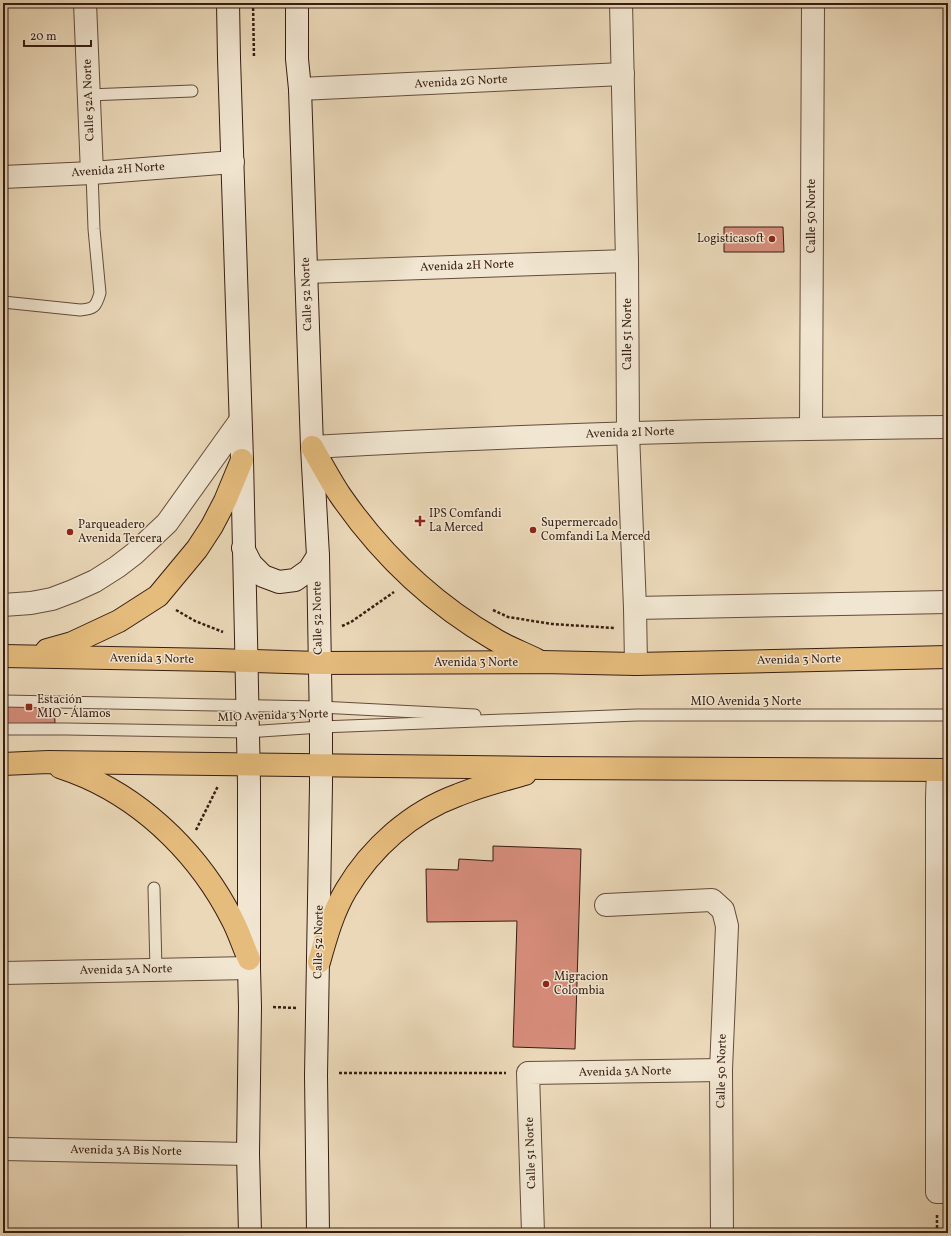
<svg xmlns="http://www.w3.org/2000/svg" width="951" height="1236" font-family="Vollkorn,serif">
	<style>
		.building { fill: #d68d7b; stroke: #371d13 }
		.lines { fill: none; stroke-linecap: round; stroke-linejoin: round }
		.service-casing { stroke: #644c3c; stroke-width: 13 }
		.minor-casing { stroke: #644c3c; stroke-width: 24 }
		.secondary-casing { stroke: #371d13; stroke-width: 24 }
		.primary-casing { stroke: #371d13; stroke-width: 24 }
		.path { stroke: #371d13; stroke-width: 2.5; stroke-dasharray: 3 2; stroke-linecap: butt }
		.service { stroke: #f1e6d1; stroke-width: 11 }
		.minor { stroke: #f1e6d1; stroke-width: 22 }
		.secondary { stroke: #f1e6d1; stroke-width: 22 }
		.primary { stroke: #e5bc7c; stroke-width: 22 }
		.poi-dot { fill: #8f2418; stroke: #f1e6d1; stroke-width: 1.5 }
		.labels { text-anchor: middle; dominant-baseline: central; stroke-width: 3; stroke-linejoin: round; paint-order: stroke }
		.street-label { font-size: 12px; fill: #371d13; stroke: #f1e6d1 }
		.poi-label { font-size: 12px; fill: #371d13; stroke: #f1e6d1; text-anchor: start }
	</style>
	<rect width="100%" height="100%" fill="#ead8b8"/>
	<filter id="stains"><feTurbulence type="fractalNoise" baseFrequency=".005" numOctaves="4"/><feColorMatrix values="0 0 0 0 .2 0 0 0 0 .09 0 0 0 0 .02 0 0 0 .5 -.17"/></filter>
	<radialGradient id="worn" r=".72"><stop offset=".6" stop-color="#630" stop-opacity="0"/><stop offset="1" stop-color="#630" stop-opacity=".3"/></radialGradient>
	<g class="building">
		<polygon points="724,227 783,227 784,252 724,252"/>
		<polygon points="3,701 54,701 55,723 3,724"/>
		<polygon points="493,846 581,849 575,1049 513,1047 517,921 427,922 426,869 458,870 459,859 493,861"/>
	</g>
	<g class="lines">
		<g class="service-casing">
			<g id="service">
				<polyline points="88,95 192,91"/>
				<path d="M3 302 80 310C94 309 96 307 100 293L94 229 92 173"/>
				<polyline points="3,701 320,707 475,715"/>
				<polyline points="3,729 66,729 248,732 321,727 637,715 948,715"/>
				<polyline points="154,888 156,970"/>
			</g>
		</g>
		<g class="minor-casing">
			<g id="minor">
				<polyline points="85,3 92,173"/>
				<polyline points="621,3 627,261 628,433 635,608 636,664"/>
				<polyline points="300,89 623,74"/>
				<polyline points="3,177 92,173 233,162"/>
				<polyline points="306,272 627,261"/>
				<polyline points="811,428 813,3"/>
				<path d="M312 447C524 435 736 429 948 427"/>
				<polyline points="3,605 31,603 52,599 73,591 95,581 117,567 134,554 167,523 240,421"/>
				<polyline points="635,608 948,602"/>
				<polyline points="938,770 937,798 937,1192 948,1192"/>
				<polyline points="606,905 712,900 723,910 727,926 721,1070 722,1233"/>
				<polyline points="3,973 249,968"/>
				<polyline points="3,1149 248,1154"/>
				<polyline points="533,1233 528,1073 721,1070"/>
			</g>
		</g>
		<g class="secondary-casing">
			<g id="secondary">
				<polyline points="228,3 229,58 242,460 246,638 249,784 249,968 250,1007 248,1154 250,1233"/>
				<polyline points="297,3 297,59 300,89 312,447 318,556 321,727 321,784 316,1075 318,1233"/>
				<polyline points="243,548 251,564 263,576 279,582 295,580 309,570 318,556"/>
			</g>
		</g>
		<g class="primary-casing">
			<g id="primary">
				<path d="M312 447C321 463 330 480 340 495 380 553 432 603 494 639 507 647 523 653 537 660"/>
				<polyline points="47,650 72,643 119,621 158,596 197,549 212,526 225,501 242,460"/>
				<polyline points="3,656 217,660 319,663 542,662 636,664 948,657"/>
				<polyline points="3,764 48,762 544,768 948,770"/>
				<path d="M60 767C69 770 77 773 86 777 149 805 201 858 232 919 239 932 243 946 249 959"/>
				<path d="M319 962C326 937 333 912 346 890 371 848 411 812 458 795 480 786 503 780 525 774"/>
			</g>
		</g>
		<g class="path">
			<polyline points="253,3 254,58"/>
			<polyline points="176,610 195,621 223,632"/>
			<polyline points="493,610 508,617 552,624 614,628"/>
			<polyline points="342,626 351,622 394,592"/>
			<polyline points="196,830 218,786"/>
			<polyline points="273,1007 296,1008"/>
			<polyline points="339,1073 506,1073"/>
			<polyline points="937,1233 937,1214"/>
		</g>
		<use href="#service" class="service"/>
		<use href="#minor" class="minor"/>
		<use href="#secondary" class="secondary"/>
		<use href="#primary" class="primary"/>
	</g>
	<g class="poi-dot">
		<circle cx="772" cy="239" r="4"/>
		<path d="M418 515h4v4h4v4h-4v4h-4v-4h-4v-4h4z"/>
		<circle cx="533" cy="530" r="4"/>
		<circle cx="70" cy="532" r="4"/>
		<rect x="25" y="703" width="8" height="8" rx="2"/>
		<circle cx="546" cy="984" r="4"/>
	</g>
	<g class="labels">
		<g class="street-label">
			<text transform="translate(461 82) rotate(-3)">Avenida 2G Norte</text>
			<text transform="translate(89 100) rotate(-92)">Calle 52A Norte</text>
			<text transform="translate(118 170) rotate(-4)">Avenida 2H Norte</text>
			<text transform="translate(812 216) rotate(-90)">Calle 50 Norte</text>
			<text transform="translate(467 266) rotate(-2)">Avenida 2H Norte</text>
			<text transform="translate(307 294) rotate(-92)">Calle 52 Norte</text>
			<text transform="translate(628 334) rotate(-90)">Calle 51 Norte</text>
			<text transform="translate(630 433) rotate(-2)">Avenida 2I Norte</text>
			<text transform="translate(318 618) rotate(-91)">Calle 52 Norte</text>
			<text transform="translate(152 659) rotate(1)">Avenida 3 Norte</text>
			<text transform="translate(799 660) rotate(-1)">Avenida 3 Norte</text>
			<text x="476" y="663">Avenida 3 Norte</text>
			<text x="746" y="702">MIO Avenida 3 Norte</text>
			<text transform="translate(273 716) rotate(-2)">MIO Avenida 3 Norte</text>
			<text transform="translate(319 942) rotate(-89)">Calle 52 Norte</text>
			<text transform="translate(126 970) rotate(-1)">Avenida 3A Norte</text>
			<text transform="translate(722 1071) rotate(-89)">Calle 50 Norte</text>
			<text transform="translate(625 1072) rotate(-1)">Avenida 3A Norte</text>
			<text transform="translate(126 1151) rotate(1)">Avenida 3A Bis Norte</text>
			<text transform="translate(531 1153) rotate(-92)">Calle 51 Norte</text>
		</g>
		<g class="poi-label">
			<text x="764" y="239" text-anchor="end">Logisticasoft</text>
			<text x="429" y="514">IPS Comfandi<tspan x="429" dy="14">La Merced</tspan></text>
			<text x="541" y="523">Supermercado<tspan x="541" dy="14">Comfandi La Merced</tspan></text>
			<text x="78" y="525">Parqueadero<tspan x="78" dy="14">Avenida Tercera</tspan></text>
			<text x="37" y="700">Estación<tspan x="37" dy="14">MIO - Álamos</tspan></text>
			<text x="554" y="977">Migracion<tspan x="554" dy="14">Colombia</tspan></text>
		</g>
	</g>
	<rect width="951" height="1236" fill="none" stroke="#ead8b8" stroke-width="16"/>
	<rect x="4" y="4" width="943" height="1228" fill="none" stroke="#371d13" stroke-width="2"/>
	<rect x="8" y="8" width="935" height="1220" fill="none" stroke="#371d13"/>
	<path d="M24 40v6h67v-6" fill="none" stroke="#371d13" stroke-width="2"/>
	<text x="30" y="40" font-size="12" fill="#371d13" stroke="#f1e6d1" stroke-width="3" paint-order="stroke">20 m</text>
	<rect width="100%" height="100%" filter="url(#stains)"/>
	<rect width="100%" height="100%" fill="url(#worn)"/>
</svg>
